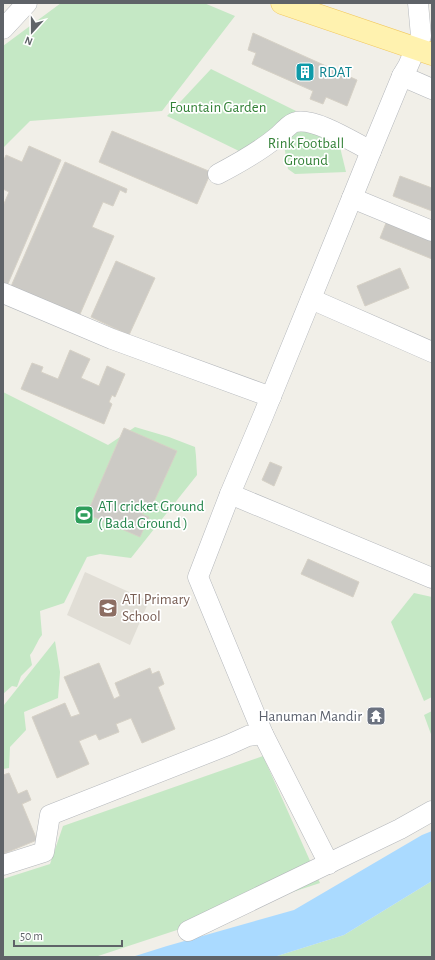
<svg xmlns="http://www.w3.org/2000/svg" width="435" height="960" font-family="'Alegreya Sans',sans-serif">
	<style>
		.education { fill: #e1ded6 }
		.green { fill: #c5e8c5 }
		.water { fill: #aadaff }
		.building { fill: #cccac5; stroke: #d6d1c6 }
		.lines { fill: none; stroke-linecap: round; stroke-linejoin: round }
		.minor-casing { stroke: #b5b8bc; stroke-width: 21 }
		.major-casing { stroke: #f2c960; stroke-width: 23 }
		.minor { stroke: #fff; stroke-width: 20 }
		.major { stroke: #fff2af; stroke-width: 22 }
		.labels { text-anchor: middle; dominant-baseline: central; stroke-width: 3.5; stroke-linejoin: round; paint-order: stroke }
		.culture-label { font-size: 15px; fill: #0d838f; stroke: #fff; text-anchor: start }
		.park-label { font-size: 15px; fill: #348238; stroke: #fff }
		.leisure-label { font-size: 15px; fill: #27864d; stroke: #fff; text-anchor: start }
		.education-label { font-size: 15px; fill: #785e54; stroke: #fff; text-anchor: start }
		.worship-label { font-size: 15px; fill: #5b616d; stroke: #fff; text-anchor: end }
	</style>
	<rect width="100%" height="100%" fill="#f1efe8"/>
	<polygon class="education" points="85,572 149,601 130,645 67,615"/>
	<g class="green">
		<polygon points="61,3 204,3 235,16 162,111 30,121 3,148 3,46"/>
		<polygon points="211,69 296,111 265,135 239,151 167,116"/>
		<polygon points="293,122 339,143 346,172 295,174 288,169 282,133"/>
		<path d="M3 392 108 445 135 427 169 437 195 447 196 456 197 475 131 558 100 554 87 557 64 603 40 611 42 635C37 641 35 649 30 655L32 665 21 676 17 687 12 686 3 694Z"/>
		<polygon points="414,593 432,597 432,697 424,701 391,622"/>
		<polygon points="55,641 60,672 58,698 24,712 26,730 10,747 9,768 3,769 3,705 4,705"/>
		<polygon points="432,711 432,737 424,715"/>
		<polygon points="263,756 320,883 95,957 3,957 3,879 50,864 63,826"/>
		<polygon points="432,881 432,957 274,957 344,935"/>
	</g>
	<polygon class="water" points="432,831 432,881 344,935 274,957 132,957 167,946 294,910 422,835"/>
	<g class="building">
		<polygon points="253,33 357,80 347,106 326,97 323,104 310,99 313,91 252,64 256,53 248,50"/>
		<polygon points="112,131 211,172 197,204 99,162"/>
		<polygon points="29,146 61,160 7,286 3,284 3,206 9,192 3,189 3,162 6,155 22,162"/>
		<polygon points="65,162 127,189 126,193 120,190 113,206 103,202 92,227 114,236 77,321 9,291"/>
		<polygon points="400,176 432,188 432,211 393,196"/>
		<polygon points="388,218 432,236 432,259 380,238"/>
		<polygon points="116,261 155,278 129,335 91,317"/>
		<polygon points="400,268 409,288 365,306 357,286"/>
		<polygon points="70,350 90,359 81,378 99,386 107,366 125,374 115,397 112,395 109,402 112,404 104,424 21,389 32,363 43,367 41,372 58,379"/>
		<polygon points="124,428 177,451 152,506 147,504 142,514 149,517 140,537 87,514"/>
		<polygon points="270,462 282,467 274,486 262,480"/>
		<polygon points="308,559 359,582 353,597 301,574"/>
		<polygon points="99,663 114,699 120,696 115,683 150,668 152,674 159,671 164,684 158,687 175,729 142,743 131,718 116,724 119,732 99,740 96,734 79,741 89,764 57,778 32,717 65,703 71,717 80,714 64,677"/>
		<polygon points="9,773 18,794 27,790 31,800 22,804 37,840 3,854 3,775"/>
	</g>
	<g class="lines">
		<g class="minor-casing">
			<g id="minor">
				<polyline points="3,29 27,3"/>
				<polyline points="402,76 432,89"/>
				<polyline points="371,151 352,198 432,231"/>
				<path d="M218 174C239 163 259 152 277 137 282 133 290 123 296 122 316 118 353 142 371 151L402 76 408 66 421 36 418 3"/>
				<polyline points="3,293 112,339 271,397"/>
				<polyline points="311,299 432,352"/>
				<polyline points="230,494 432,578"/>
				<polyline points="263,734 329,864"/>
				<polyline points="3,865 44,852 50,815 228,745 248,736 263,734 198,577 230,494 263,416 352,198"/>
				<polyline points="188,931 400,829 432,811"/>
			</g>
		</g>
		<g class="major-casing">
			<polyline id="major" points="282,3 432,54"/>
		</g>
		<use href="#minor" class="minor"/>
		<use href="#major" class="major"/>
	</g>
	<defs>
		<g id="building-square" transform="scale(1)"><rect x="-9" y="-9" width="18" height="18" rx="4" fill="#0f9aa8" stroke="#fff"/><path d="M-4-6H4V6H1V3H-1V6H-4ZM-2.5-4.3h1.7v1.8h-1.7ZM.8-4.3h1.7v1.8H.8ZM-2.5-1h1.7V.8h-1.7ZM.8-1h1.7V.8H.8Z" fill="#fff"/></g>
		<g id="stadium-square" transform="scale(1)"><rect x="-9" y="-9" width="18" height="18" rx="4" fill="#2e9e5b" stroke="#fff"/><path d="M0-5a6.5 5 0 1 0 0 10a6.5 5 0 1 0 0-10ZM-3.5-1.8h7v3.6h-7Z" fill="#fff"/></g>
		<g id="school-square" transform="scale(1)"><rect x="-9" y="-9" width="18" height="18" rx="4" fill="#8d6e63" stroke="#fff"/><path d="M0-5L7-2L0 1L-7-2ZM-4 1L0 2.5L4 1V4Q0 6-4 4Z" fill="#fff"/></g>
		<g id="temple-square" transform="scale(1)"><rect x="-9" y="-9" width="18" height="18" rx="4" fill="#6b7280" stroke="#fff"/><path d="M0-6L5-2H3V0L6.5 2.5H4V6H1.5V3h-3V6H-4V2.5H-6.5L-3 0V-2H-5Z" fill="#fff"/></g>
	</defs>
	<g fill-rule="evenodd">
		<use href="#building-square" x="305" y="72"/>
		<use href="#stadium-square" x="84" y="515"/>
		<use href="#school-square" x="108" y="608"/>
		<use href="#temple-square" x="376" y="716"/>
	</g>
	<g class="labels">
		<g class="culture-label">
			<text x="319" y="72">RDAT</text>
		</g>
		<g class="park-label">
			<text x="218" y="107">Fountain Garden</text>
			<text x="306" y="143">Rink Football<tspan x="306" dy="17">Ground</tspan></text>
		</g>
		<g class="leisure-label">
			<text x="98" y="506">ATI cricket Ground<tspan x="98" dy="17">( Bada Ground )</tspan></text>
		</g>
		<g class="education-label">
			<text x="122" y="599">ATI Primary<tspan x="122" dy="17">School</tspan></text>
		</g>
		<g class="worship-label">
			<text x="362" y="716">Hanuman Mandir</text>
		</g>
	</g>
	<rect width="435" height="960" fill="none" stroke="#5f6368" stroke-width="8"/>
	<g transform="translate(32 32) rotate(201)" stroke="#ffffff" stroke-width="3" paint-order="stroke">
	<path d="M0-3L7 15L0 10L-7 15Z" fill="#5f6368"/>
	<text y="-6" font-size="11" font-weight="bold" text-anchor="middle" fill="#5f6368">N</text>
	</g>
	<path d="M14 940v6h108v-6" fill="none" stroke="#5f6368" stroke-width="2"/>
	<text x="20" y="940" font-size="12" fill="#5f6368" stroke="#ffffff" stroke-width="3" paint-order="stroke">50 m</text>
</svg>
